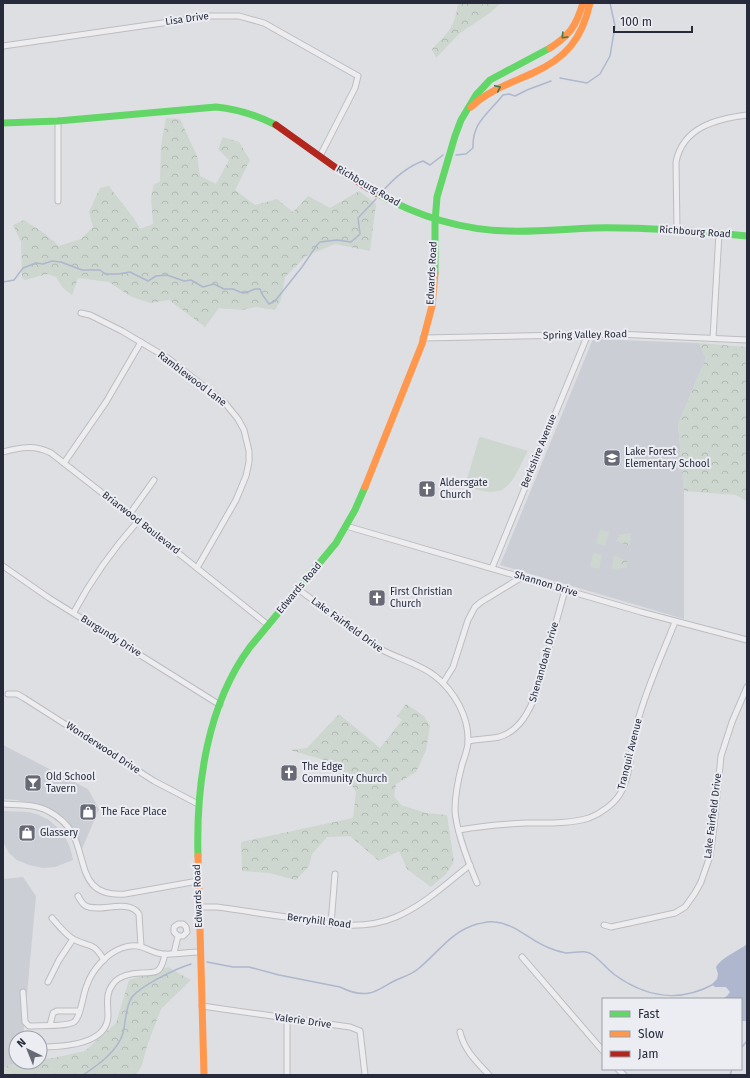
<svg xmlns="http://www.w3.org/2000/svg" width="750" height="1078" font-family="'Fira Sans',sans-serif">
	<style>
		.built { fill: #ccced6 }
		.forest { fill: url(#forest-crowns) }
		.garden { fill: #cdd6cf }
		.water { fill: #aeb7cd }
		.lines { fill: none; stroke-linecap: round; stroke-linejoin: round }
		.stream { stroke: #aeb7cd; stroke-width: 1.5 }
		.street-casing { stroke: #bcbdc1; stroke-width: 7 }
		.street { stroke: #ededf0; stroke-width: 5 }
		.fast { stroke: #63d668; stroke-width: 7 }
		.slow { stroke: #ff974d; stroke-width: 7 }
		.jam { stroke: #b3261e; stroke-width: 7 }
		.oneway { stroke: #42774f }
		.labels { text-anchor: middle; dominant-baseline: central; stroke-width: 4; stroke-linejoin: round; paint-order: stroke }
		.street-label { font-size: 10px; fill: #272a3a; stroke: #ebedf3 }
		.poi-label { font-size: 10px; fill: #272a3a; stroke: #ebedf3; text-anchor: start }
	</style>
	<defs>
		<pattern id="forest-crowns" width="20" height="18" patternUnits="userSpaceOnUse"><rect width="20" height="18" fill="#cdd6cf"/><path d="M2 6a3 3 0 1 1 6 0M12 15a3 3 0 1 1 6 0" fill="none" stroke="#b0b8b2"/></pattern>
	</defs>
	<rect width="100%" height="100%" fill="#dedfe3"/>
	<g class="built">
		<polygon points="593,339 699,343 706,358 678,424 684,491 684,619 500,565"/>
		<polygon points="3,745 88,789 99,809 82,849 76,832 65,818 49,808 17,800 3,799"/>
		<polygon points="3,811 29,812 39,815 49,820 59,829 64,835 70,847 73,860 55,867 43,868 29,865 17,860 9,853 3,842"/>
		<polygon points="23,877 36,896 23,1038 16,1038 16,1062 20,1062 3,1075 3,879"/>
	</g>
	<g class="forest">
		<path d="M458 3H501L490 13 460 33 436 58 432 49C448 33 455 27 458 3Z"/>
		<path d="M166 118 180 119 197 156 200 176 216 184 229 160 218 149 223 137 239 142 250 160 235 190 255 205 277 199 293 212 308 196 330 208 359 191 376 204 370 251 335 244 306 256 285 277 281 300 275 310 256 307 242 310 219 308 205 327 169 300 150 303 130 296 109 282 78 278 72 295 63 288 56 277 47 274 25 280 22 278 21 242 13 225 24 220 44 233 59 246 81 239 93 227 89 212 100 188 109 186C119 201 132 213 140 229L153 224 151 197 154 184 160 182 161 146Z"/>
		<polygon points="699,343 747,347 747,501 736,495 684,491 678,424 706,358"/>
		<polygon points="631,533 630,546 617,541 618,535"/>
		<polygon points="614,555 627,561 627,568 612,569"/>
		<polygon points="406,704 424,716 430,726 426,750 416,772 396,784 394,796 401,805 426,813 447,815 454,862 446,874 431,887 407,869 399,851 379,861 350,836 327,837 312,854 309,866 296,880 269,873 242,871 241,842 353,818 356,792 338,764 290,750 307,748 339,714 380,748 402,720 397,716"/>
		<polygon points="168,967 191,980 161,1009 147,1046 142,1065 136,1075 3,1075 3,1068 16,1062 40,1062 40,1059 53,1058 85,1051 116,1023 129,980"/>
	</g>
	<g class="garden">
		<path d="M481 437 528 451C509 486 509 501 465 486L479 438Z"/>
		<polygon points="600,530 609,532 605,546 596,543"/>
		<polygon points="593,553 602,555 599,569 590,567"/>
	</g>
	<path class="water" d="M747 944V1021H741V999H722L727 996 730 992 726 987H715L712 984 717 979 718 974 716 967C721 958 738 951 747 944Z"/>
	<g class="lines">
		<g class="stream">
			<polyline points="560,78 587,83 600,74 610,56 615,26 610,3"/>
			<path d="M456 155 466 154 473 148C472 122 488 114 503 95L509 94 515 96 527 90 551 81"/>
			<path d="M382 192C394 178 406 167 423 161L430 165 443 155"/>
			<polyline points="3,282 14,280 23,268 36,263 43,264 52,261 61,262 82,270 100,270 105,274 118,274 130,272 148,281 156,276 167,275 184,281 191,280 203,287 214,284 224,289 233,289 240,292 245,293 255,289 260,289 262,294 269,304 275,301 302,267 317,245 320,242 337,240 351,242 360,234 358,218 376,199"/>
			<path d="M207 962 233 967H249L279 975 340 987C348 991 360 995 369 993 377 992 386 985 394 981 402 977 411 975 418 969 439 952 450 932 477 924 483 923 489 921 495 922 517 924 532 943 552 949 556 951 562 952 566 953 576 953 585 949 593 955 601 961 607 969 615 975 647 998 679 1003 714 984"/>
			<polyline points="741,1048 747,1041"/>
			<path d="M83 1075C98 1065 118 1051 123 1033 126 1022 125 1007 132 997 142 985 175 969 191 964"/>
			<polyline points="730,1075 732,1069"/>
		</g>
		<g class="street-casing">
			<g id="street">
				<polyline points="3,46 211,16 239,16 264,23 358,76 355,88 320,156"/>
				<polyline points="58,121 58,201"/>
				<path d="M677 229 676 162C683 127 716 119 747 115"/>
				<polyline points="81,313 90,315 122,331 169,359 225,403 238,419 244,430 249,451 249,462 246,476 236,500 197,568"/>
				<polyline points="423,338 617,334 747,340"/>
				<polyline points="713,338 719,233"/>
				<path d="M3 452C21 447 35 445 51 453L147 528 268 625"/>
				<polyline points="64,463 106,402 141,342"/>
				<polyline points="129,515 154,480"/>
				<polyline points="346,526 641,612 747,640"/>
				<polyline points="3,566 49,598 220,705"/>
				<polyline points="492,568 588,334"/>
				<path d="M298 589 375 646C394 658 417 662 435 676 454 691 469 716 468 742 468 749 464 758 462 765 458 780 455 795 455 810 456 831 469 864 477 883"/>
				<path d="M74 612C91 580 113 549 138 521"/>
				<polyline points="443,683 453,667 468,620 475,607 481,602 522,577"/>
				<polyline points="8,694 17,694 24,698 154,781 198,804"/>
				<path d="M468 741C478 739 489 739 499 737 520 731 530 710 537 691L565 590"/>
				<path d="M3 804C18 805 35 804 48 811 58 816 67 824 73 834 87 862 79 897 125 894L198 881"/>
				<path d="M459 830C481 826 503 824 526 823 546 823 569 824 589 818 600 814 614 804 620 794 631 776 631 745 637 724 646 689 662 655 675 622"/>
				<path d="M78 896C80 899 82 904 86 906 100 913 128 898 139 914L141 946"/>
				<path d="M199 907H217C240 910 263 914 286 917 322 923 361 932 396 917 424 905 447 883 470 865"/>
				<path d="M52 918C58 925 65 934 73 939 89 948 92 940 104 960"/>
				<polyline points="331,924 335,874"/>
				<polyline points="604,925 611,927 675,913 685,907 695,893 701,882 710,856 714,827 721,756 732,722 747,687"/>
				<polyline points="174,953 178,936 174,932 174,927 178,924 183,924 186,927 187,932 183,936 178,936"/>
				<polyline points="522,957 603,1051"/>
				<polyline points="48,982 59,960 73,939"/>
				<path d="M23 992 25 1022 29 1026C38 1025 67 1027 74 1022 81 1017 83 993 87 985 92 970 107 953 122 948 142 941 146 952 163 954 175 955 188 952 200 952"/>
				<polyline points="202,1006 350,1027 360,1031 365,1075"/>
				<polyline points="50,1025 53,1013 57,1011 79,1011"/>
				<path d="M460 1032C464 1050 477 1062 489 1075"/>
				<path d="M40 1047C62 1047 107 1045 108 1016 108 1005 105 994 113 984 118 976 132 973 141 973 159 973 161 972 165 954"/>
				<polyline points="618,1069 624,1075"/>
				<polyline points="287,1075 287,1019"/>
			</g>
		</g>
		<use href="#street" class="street"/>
		<g class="fast">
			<path d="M3 123 58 121 216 107C238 109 256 115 276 125"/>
			<path d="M376 193C417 216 461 230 508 231 536 232 565 229 593 228 644 227 696 231 747 236"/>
			<polyline points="435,273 435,222 437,197 455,136 461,120 476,95 490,80 550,48"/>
			<path d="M198 856C196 785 207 705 250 647L336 543 355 510 365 487"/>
		</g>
		<g class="slow">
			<path d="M550 48C570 35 576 26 583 3"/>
			<path d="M471 107C489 90 511 83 533 73 566 58 582 39 590 3"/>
			<polyline points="365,487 422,344 432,306 435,273"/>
			<polyline points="198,856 204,1075"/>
		</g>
		<polyline class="jam" points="276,125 339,170 376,193"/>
	</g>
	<defs><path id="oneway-chevron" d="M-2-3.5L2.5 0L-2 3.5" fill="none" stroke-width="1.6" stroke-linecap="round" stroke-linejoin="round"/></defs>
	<g class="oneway">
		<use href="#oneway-chevron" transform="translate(564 36) rotate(134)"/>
		<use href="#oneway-chevron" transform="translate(498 88) rotate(-25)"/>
	</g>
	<defs>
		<g id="school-square" transform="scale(0.9)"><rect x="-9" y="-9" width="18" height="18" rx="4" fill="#676975" stroke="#ebedf3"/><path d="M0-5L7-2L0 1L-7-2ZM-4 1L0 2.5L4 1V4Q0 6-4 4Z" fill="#fff"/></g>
		<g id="church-square" transform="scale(0.9)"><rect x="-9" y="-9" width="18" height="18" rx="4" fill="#676975" stroke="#ebedf3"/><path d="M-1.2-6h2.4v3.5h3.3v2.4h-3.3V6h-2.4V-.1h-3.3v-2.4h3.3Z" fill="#fff"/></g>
		<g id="bar-square" transform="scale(0.9)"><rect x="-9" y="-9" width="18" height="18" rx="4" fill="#676975" stroke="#ebedf3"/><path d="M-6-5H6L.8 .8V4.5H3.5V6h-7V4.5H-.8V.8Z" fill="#fff"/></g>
		<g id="shop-square" transform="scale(0.9)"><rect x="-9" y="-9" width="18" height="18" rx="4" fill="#676975" stroke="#ebedf3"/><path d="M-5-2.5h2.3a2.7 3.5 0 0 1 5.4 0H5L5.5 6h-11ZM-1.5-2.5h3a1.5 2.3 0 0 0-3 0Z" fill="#fff"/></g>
	</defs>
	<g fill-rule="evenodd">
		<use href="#school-square" x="612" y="458"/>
		<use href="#church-square" x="427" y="489"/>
		<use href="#church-square" x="377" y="598"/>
		<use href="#church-square" x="289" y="773"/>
		<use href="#bar-square" x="33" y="783"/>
		<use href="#shop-square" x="88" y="812"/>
		<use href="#shop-square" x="27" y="833"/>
	</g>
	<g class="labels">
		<g class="street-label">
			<text transform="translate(187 19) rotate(-8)">Lisa Drive</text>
			<text transform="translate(368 186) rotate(30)">Richbourg Road</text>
			<text transform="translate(695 232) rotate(4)">Richbourg Road</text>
			<text transform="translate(432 273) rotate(-87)">Edwards Road</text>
			<text transform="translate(585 335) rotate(-1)">Spring Valley Road</text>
			<text transform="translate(192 379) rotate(37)">Ramblewood Lane</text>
			<text transform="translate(539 451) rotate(-68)">Berkshire Avenue</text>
			<text transform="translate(141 523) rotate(38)">Briarwood Boulevard</text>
			<text transform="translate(546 584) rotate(17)">Shannon Drive</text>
			<text transform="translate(299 588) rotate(-50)">Edwards Road</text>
			<text transform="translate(347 625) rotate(36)">Lake Fairfield Drive</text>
			<text transform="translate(111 636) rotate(32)">Burgundy Drive</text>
			<text transform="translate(544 662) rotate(-74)">Shenandoah Drive</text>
			<text transform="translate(103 748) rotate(33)">Wonderwood Drive</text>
			<text transform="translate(630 754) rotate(-76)">Tranquil Avenue</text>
			<text transform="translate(713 816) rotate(-83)">Lake Fairfield Drive</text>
			<text transform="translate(198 896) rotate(-92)">Edwards Road</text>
			<text transform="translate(319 921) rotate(7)">Berryhill Road</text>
			<text transform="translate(303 1021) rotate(8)">Valerie Drive</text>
		</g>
		<g class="poi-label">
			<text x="625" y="452">Lake Forest<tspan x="625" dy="12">Elementary School</tspan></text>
			<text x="440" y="483">Aldersgate<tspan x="440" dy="12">Church</tspan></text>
			<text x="390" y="592">First Christian<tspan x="390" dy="12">Church</tspan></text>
			<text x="302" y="767">The Edge<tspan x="302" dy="12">Community Church</tspan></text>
			<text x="46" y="777">Old School<tspan x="46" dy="12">Tavern</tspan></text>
			<text x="101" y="812">The Face Place</text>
			<text x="40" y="833">Glassery</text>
		</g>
	</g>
	<rect width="750" height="1078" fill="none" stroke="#272a3a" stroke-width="8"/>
	<rect x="602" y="998" width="140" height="72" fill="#ebedf3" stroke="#9d9fa9"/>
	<rect x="610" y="1011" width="20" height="6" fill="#63d668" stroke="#9d9fa9"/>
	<text x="638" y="1018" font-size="12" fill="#272a3a">Fast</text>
	<rect x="610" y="1031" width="20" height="6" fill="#ff974d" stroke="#9d9fa9"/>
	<text x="638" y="1038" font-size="12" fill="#272a3a">Slow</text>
	<rect x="610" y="1051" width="20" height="6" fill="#b3261e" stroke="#9d9fa9"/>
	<text x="638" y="1058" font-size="12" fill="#272a3a">Jam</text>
	<g transform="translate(28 1050) rotate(317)"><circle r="19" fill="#ebedf3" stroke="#9d9fa9"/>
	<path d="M0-3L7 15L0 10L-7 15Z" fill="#676975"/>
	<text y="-6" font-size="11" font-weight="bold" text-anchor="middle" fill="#272a3a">N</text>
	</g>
	<path d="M614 26v6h78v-6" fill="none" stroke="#272a3a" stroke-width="2"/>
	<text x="620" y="26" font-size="12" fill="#272a3a" stroke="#ebedf3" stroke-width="3" paint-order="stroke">100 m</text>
</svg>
